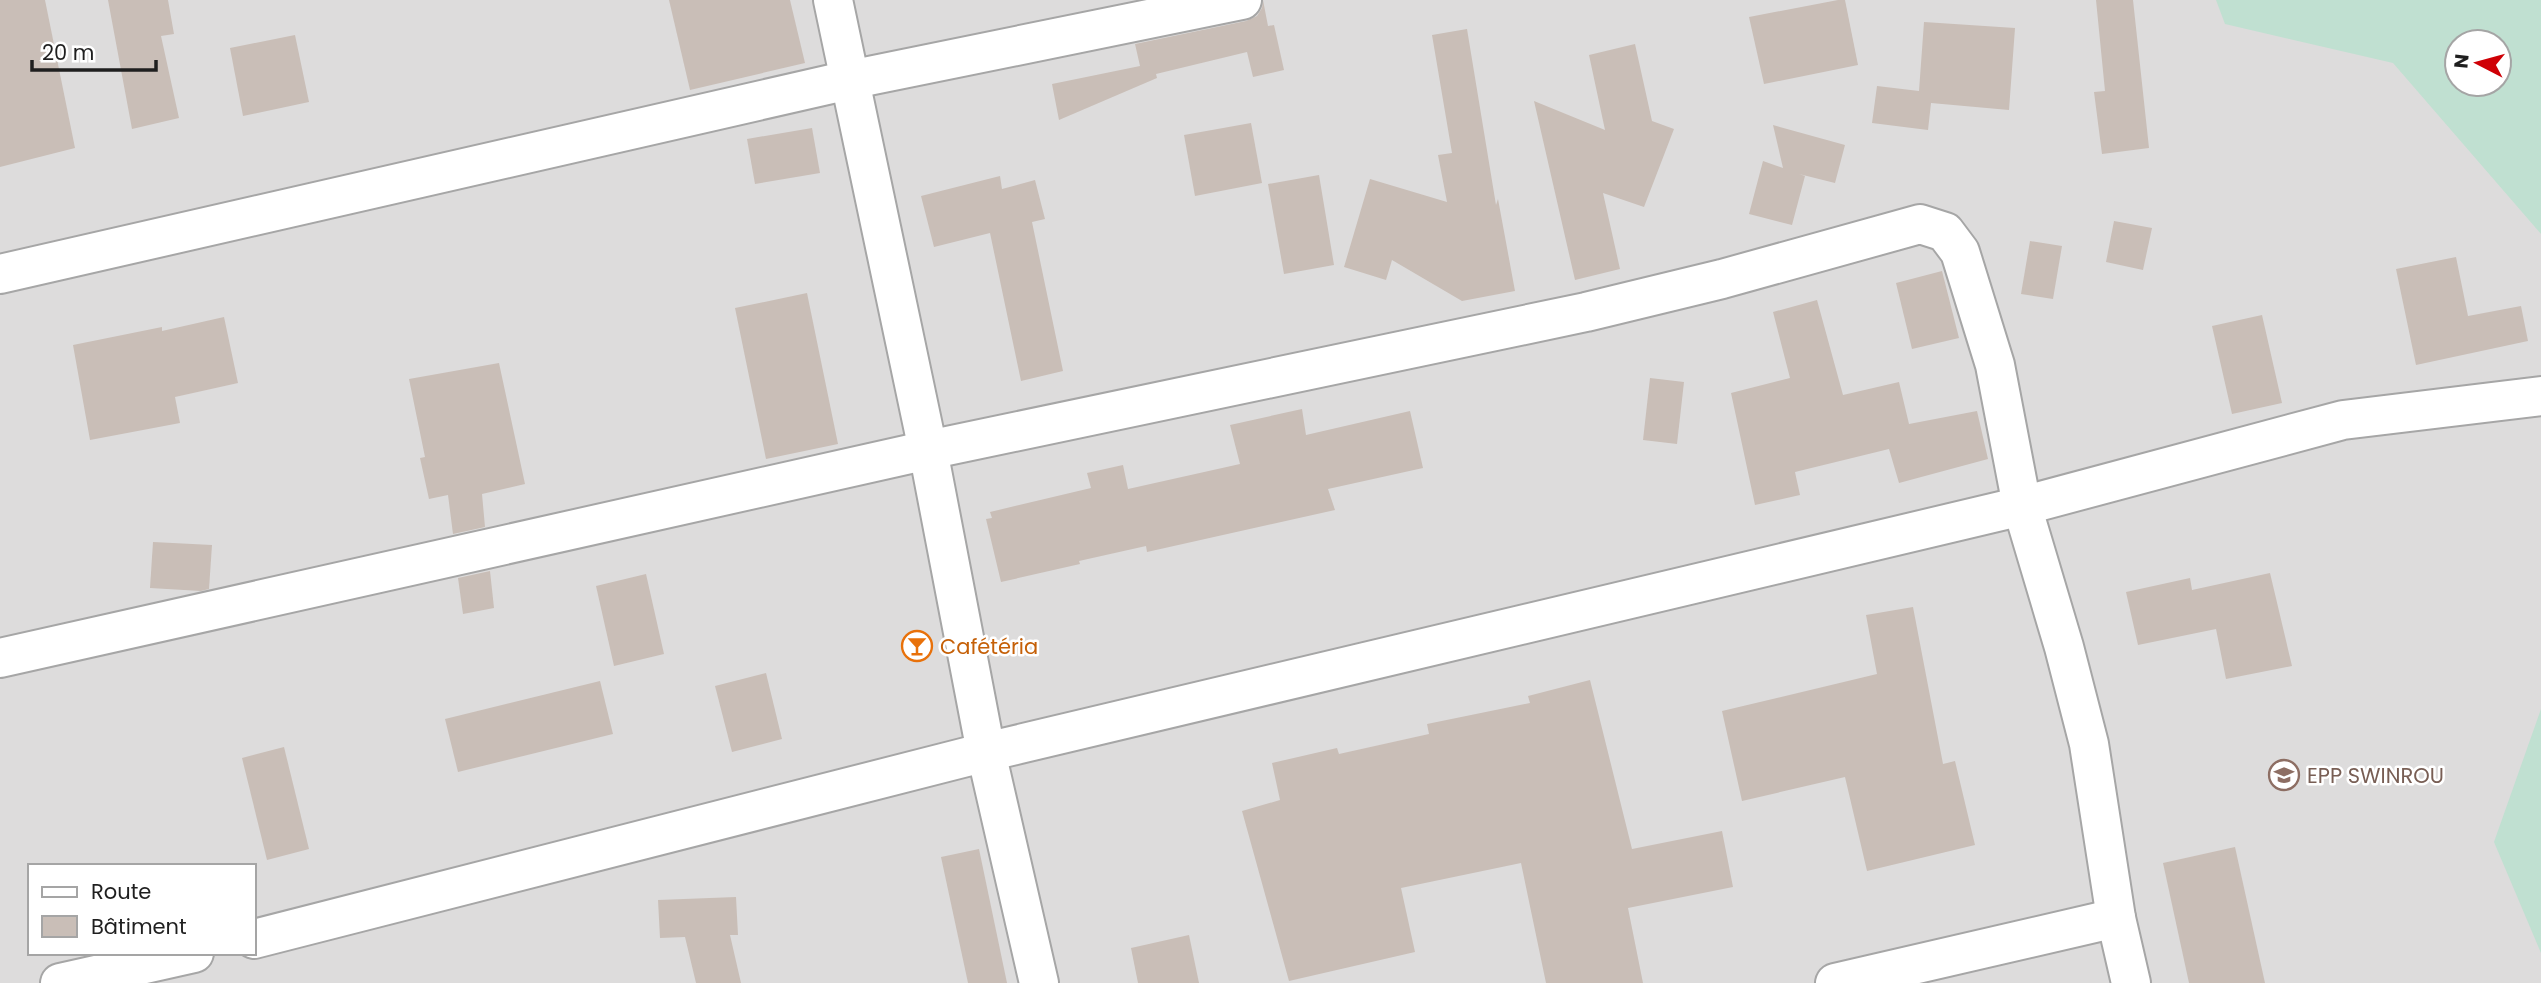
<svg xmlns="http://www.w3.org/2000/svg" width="2541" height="983" font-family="Poppins,sans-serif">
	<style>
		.residential { fill: #dddcdc; fill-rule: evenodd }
		.wetland { fill: #c0e0d1; fill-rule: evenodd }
		.building { fill: #c9beb7 }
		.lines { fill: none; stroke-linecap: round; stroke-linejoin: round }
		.minor-casing { stroke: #a6a6a6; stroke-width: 42 }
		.minor { stroke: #fff; stroke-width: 38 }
		.labels { text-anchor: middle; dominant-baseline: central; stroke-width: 5; stroke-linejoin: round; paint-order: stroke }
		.food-label { font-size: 21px; fill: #c56008; stroke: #fff; text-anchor: start }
		.education-label { font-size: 21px; fill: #785e54; stroke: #fff; text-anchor: start }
	</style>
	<rect width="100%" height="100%" fill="#f1ece5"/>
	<path class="residential" d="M0 0H2541V983H0ZM2457 42H2499V84H2457ZM30 866H254V953H30Z"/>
	<g class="wetland">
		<path d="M2216 0H2541V234L2393 63 2225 24ZM2457 42H2499V84H2457Z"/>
		<polygon points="2541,709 2541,953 2494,842"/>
	</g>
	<g class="building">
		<polygon points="0,0 45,0 75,148 0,167"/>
		<polygon points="108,0 168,0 174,34 161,36 179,118 132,129"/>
		<polygon points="669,0 790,0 805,63 690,90"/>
		<polygon points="1263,0 1268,26 1274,25 1284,70 1253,77 1247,52 1156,74 1157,78 1059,120 1052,84 1140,66 1135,44 1246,21 1257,16 1262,8"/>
		<polygon points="1838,0 1845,0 1858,65 1764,84 1749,17"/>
		<polygon points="2096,0 2133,0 2149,148 2102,154 2094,92 2105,91"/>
		<polygon points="1924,22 2015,28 2009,110 1931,103 1928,130 1872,123 1877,86 1919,91"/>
		<polygon points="1467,29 1496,205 1498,199 1515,291 1462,301 1392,260 1386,280 1344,267 1370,179 1447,202 1438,155 1452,153 1432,35"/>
		<polygon points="295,35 309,102 243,116 230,48"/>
		<polygon points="1635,44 1652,121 1674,129 1644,207 1603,193 1620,269 1575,280 1534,101 1605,130 1589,55"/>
		<polygon points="1251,123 1262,183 1195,196 1184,135"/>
		<polygon points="1773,125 1845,145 1835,183 1799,174 1805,176 1792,225 1749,214 1763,161 1783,168"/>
		<polygon points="812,128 820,173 755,184 747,139"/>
		<polygon points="1319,175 1334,265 1284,274 1268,184"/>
		<polygon points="1000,176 1002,189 1035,180 1045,219 1032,222 1063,371 1021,381 990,233 934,247 921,196"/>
		<polygon points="2114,221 2152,228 2143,270 2106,262"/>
		<polygon points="2030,241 2062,246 2053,299 2021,294"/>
		<polygon points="2456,257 2468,316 2521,306 2528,341 2416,365 2396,269"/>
		<polygon points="1942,271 1959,338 1912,349 1896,283"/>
		<polygon points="807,293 838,444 766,459 735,308"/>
		<polygon points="1817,300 1843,395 1899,382 1909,424 1977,411 1988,459 1899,483 1889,449 1795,472 1800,495 1755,505 1731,393 1790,378 1773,312"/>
		<polygon points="2262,315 2282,403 2232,414 2212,326"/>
		<polygon points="224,317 238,383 175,397 180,423 90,440 73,345 162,327 162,331"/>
		<polygon points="499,363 525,484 482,494 485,527 453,534 448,495 429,499 420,458 425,457 409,379"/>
		<polygon points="1650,378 1684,382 1677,444 1643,440"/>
		<polygon points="1302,409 1306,435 1410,411 1423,468 1328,489 1335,510 1147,552 1146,546 1079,561 1080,564 1001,582 986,519 992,518 990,512 1091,488 1087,473 1123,465 1128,489 1240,464 1230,425"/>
		<polygon points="153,542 212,545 209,589 201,591 150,588"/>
		<polygon points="490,571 494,608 463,614 458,578"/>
		<polygon points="2270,573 2292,666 2226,679 2216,629 2138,645 2126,592 2190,578 2192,590"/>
		<polygon points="646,574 664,654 614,666 596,586"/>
		<polygon points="1913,607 1943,764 1955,761 1975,845 1867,871 1845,777 1742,801 1722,711 1877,674 1866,615"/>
		<polygon points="766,673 782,739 732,752 715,686"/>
		<polygon points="1590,680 1632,849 1722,831 1733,887 1628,908 1643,983 1546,983 1521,863 1401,888 1415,952 1289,981 1242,811 1280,800 1272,763 1337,748 1339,754 1429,734 1427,724 1530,703 1528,696"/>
		<polygon points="600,681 613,734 458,772 445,719"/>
		<polygon points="284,747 309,849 267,860 242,758"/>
		<polygon points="2235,847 2265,983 2189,983 2163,863"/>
		<polygon points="979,849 1007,983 968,983 941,857"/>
		<polygon points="736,897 738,935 730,935 741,983 696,983 685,937 660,938 658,900"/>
		<polygon points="1189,935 1199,983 1138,983 1131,948"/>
	</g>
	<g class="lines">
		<g class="minor-casing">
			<g id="minor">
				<polyline points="833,0 928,450 986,752 1039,983"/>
				<polyline points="0,274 849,80 1242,0"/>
				<polyline points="0,658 928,450 1586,312 1722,279 1920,224 1945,232 1960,252 1995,365 2022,506 2064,647 2089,744 2116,918 2131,983"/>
				<polyline points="254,939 986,752 2022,506 2343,420 2541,396"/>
				<polyline points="60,983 194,953"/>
				<polyline points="1835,983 2116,918"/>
			</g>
		</g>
		<use href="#minor" class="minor"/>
	</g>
	<defs>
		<g id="bar-ring" transform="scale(1.575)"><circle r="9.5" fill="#fff" stroke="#e8710a" stroke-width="1.5"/><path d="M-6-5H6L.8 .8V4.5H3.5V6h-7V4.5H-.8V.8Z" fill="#e8710a"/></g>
		<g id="school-ring" transform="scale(1.575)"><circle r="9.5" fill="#fff" stroke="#8d6e63" stroke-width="1.5"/><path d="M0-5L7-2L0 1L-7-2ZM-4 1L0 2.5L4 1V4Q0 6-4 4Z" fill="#8d6e63"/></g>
	</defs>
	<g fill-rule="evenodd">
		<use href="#bar-ring" x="917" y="646"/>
		<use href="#school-ring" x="2284" y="775"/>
	</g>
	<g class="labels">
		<g class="food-label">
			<text x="940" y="646">Cafétéria</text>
		</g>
		<g class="education-label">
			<text x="2307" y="775">EPP SWINROU</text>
		</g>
	</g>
	<rect x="28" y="864" width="228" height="91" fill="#ffffff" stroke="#a5a5a5" stroke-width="2"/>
	<rect x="42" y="887" width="35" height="10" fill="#ffffff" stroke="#a5a5a5" stroke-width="2"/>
	<text x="91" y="899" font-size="21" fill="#1f1f1f">Route</text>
	<rect x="42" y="916" width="35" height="21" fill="#c9beb7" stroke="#a5a5a5" stroke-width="2"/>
	<text x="91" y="934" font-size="21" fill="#1f1f1f">Bâtiment</text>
	<g transform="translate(2478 63) rotate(276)"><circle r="33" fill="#ffffff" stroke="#a5a5a5" stroke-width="2"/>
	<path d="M0-5L12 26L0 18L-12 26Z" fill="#cf0006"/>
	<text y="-10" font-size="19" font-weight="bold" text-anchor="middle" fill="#1f1f1f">N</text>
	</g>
	<path d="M32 60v10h124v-10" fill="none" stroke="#1f1f1f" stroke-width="3.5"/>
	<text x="42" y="60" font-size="21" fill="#1f1f1f" stroke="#ffffff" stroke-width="5" paint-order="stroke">20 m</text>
</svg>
